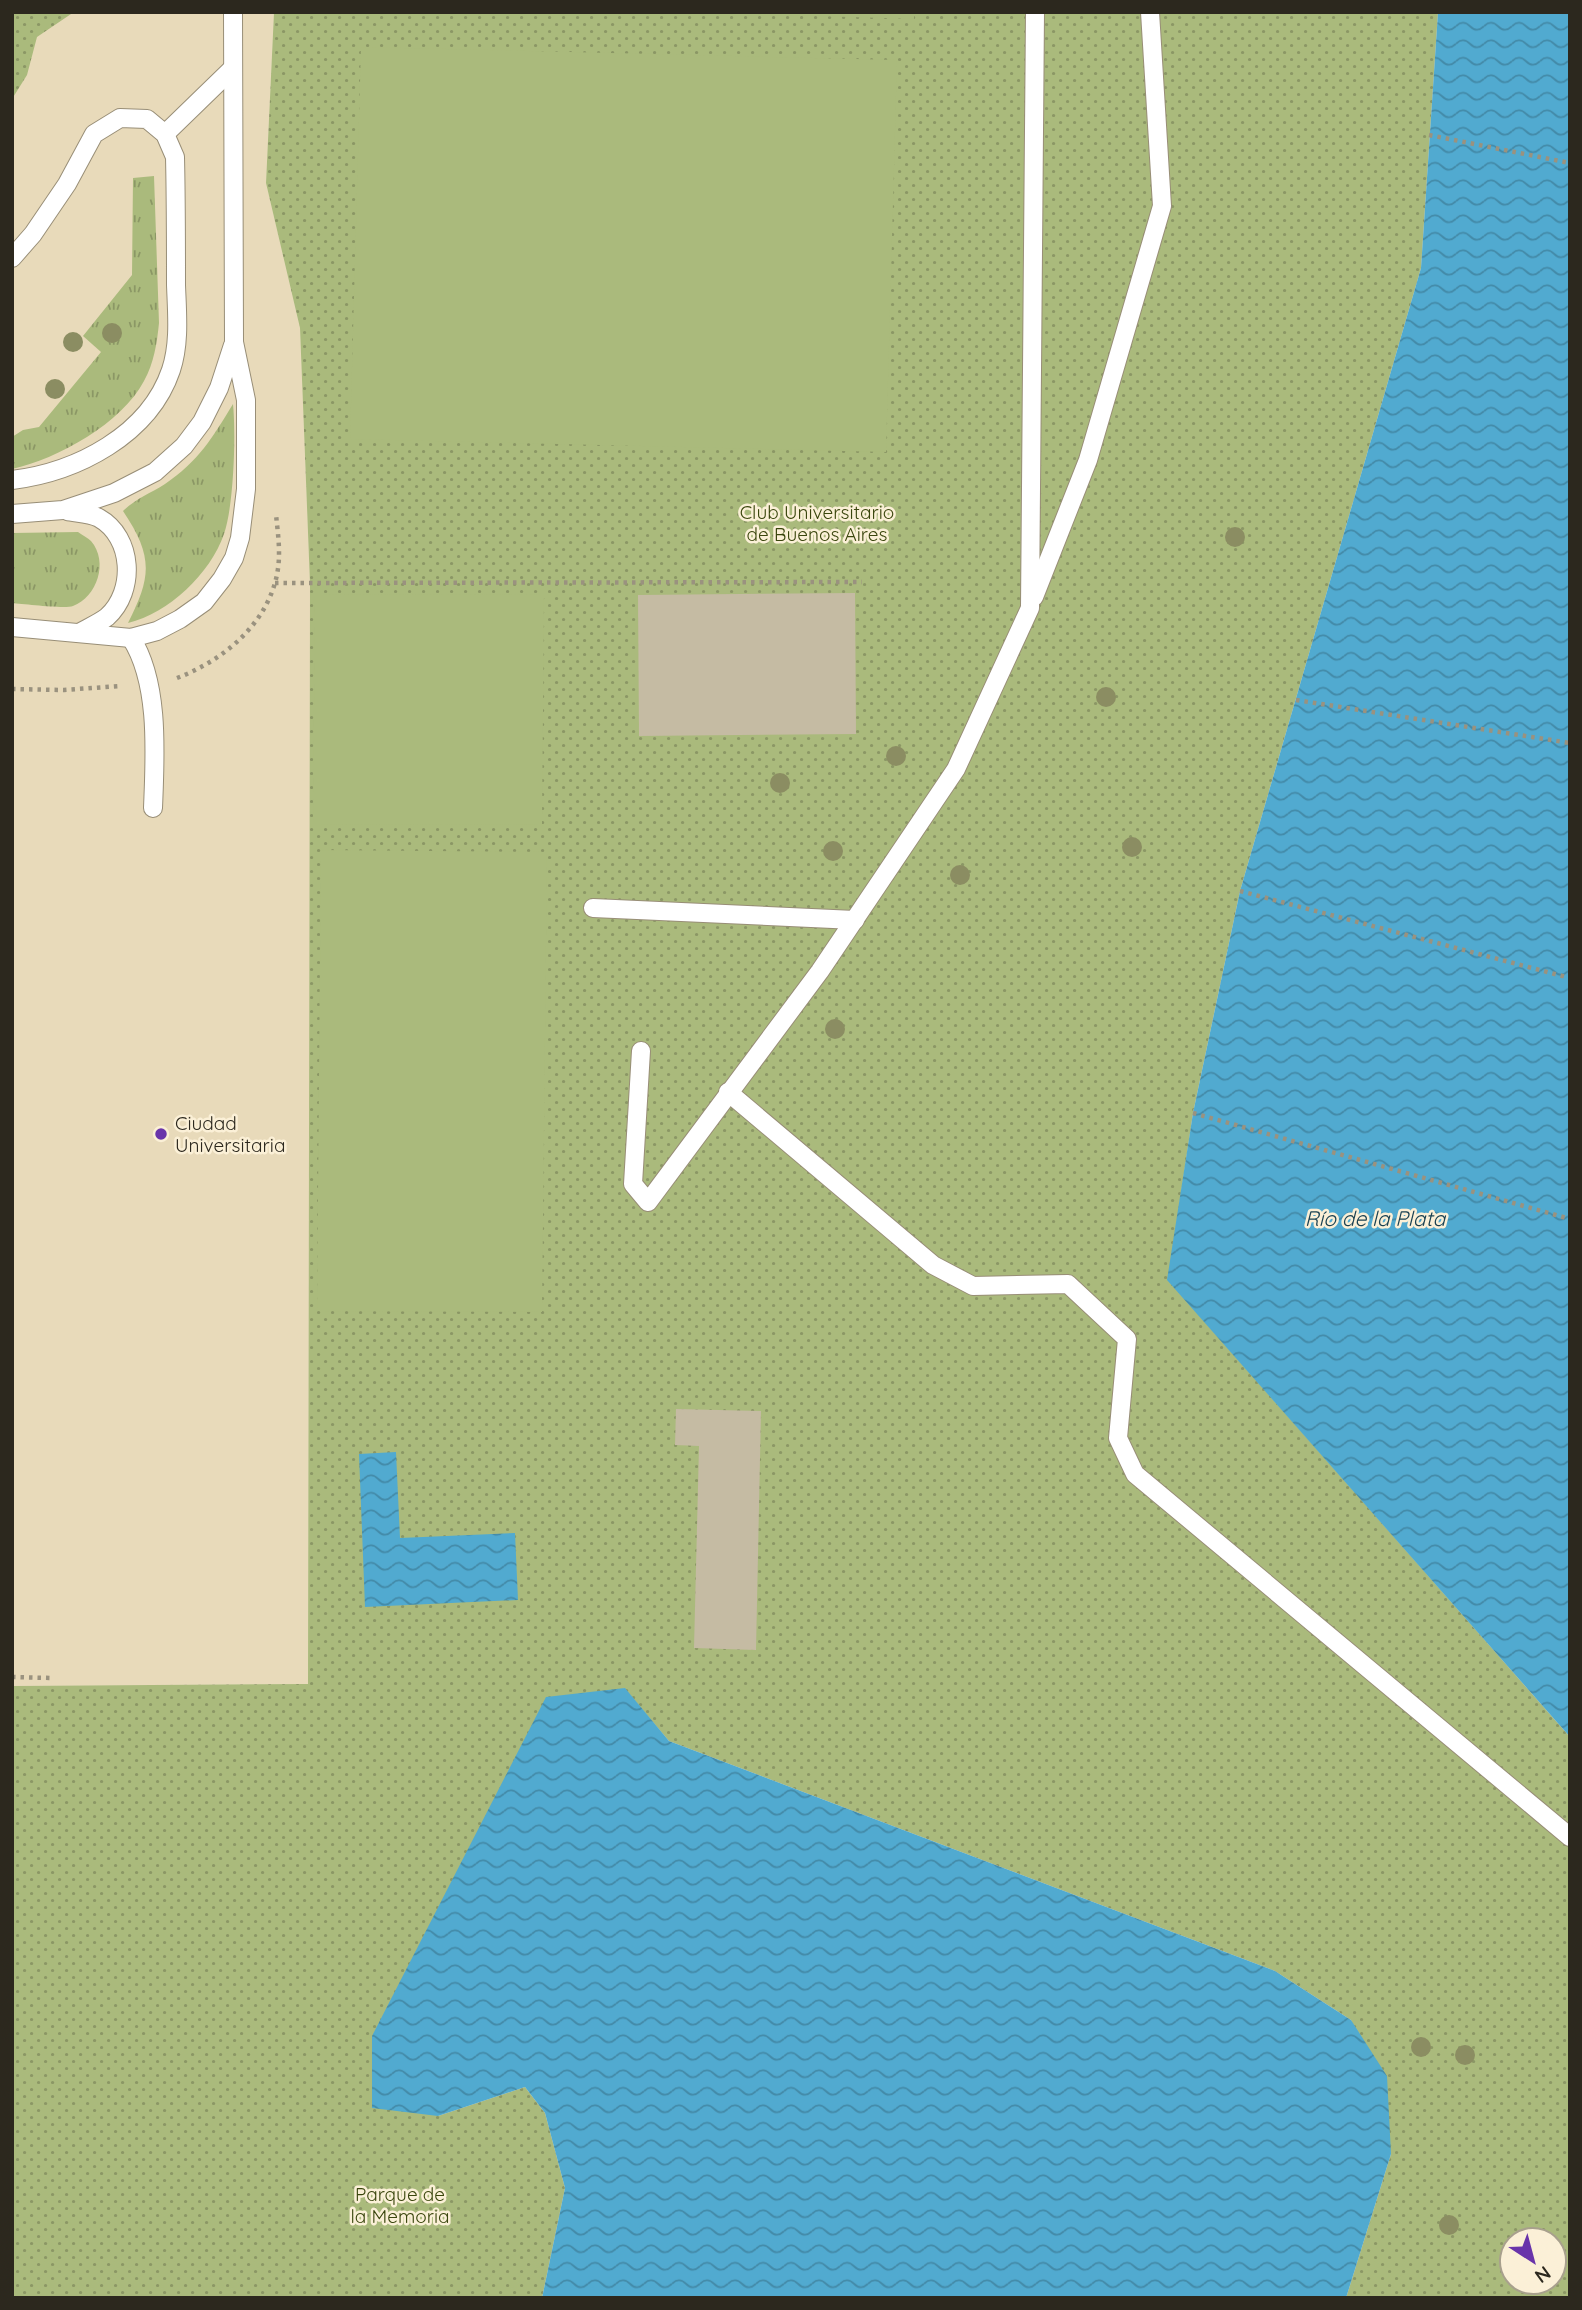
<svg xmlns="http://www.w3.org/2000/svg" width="1582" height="2310" font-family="Quicksand,sans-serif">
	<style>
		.built { fill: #e8daba }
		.grass { fill: url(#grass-tufts) }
		.park { fill: url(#park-dots); fill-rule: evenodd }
		.pitch { fill: #aaba7c }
		.water { fill: url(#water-waves) }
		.building { fill: #c5bba3 }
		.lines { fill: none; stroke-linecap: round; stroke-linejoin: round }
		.lane-casing { stroke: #988e77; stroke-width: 20 }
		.path { stroke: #9a927f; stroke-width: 4.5; stroke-dasharray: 3.5 5; stroke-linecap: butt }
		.lane { stroke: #fff; stroke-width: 18 }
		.tree { fill: #8b8d62 }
		.poi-dot { fill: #6934aa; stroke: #fbf0d7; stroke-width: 2.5 }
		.labels { text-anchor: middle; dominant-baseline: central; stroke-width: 5; stroke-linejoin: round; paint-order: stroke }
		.park-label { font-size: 19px; fill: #3a460d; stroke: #fbf0d7 }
		.poi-label { font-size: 19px; fill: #2c281e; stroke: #fbf0d7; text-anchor: start }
		.water-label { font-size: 21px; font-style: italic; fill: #1a4152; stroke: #fbf0d7 }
	</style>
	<defs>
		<pattern id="grass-tufts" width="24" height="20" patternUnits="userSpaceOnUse" patternTransform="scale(1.75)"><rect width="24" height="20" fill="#aaba7c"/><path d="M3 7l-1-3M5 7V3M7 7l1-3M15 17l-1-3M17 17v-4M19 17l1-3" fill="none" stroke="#8b9765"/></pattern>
		<pattern id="park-dots" width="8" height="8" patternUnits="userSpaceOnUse" patternTransform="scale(1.75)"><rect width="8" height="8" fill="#aaba7c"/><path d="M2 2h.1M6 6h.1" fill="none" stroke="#8b9765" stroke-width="1.8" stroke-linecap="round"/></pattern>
		<pattern id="water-waves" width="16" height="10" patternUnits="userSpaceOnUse" patternTransform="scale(1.75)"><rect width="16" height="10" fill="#51aad0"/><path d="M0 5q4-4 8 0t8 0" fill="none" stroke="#438aa8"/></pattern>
	</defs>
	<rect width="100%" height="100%" fill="#eee3ca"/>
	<polygon class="built" points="12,12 274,12 266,183 300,328 310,584 308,1684 12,1686"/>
	<g class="grass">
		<path d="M154 176 159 323C157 343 154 363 144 381 122 423 58 459 12 469V437L23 430 39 427 101 352 83 336 132 275 133 178Z"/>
		<path d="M233 404C236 434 234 505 224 534 210 574 169 613 128 623 152 576 153 556 123 511 135 499 151 493 165 484 198 462 213 437 233 404Z"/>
		<path d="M78 532C82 535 88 538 91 541 109 562 97 597 73 606 65 609 24 604 12 603V533Z"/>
	</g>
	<g class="park">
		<polygon points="12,12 74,12 37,37 27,75 12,99"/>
		<path d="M274 12H1438L1421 268 1240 891 1193 1113 1168 1280 1570 1737V2298H1346L1391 2154 1351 2020 1275 1971 669 1741 624 1688 438 2116 525 2087 545 2113 565 2188 542 2298H12V1686L308 1684 310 584 300 328 266 183ZM1512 2240H1554V2282H1512Z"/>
	</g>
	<g class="pitch">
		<polygon points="687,12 914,12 914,19"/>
		<polygon points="361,47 897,60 886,452 350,439"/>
		<polygon points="315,594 544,595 542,825 313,824"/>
		<polygon points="321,850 547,852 542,1312 317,1311"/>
	</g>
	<g class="water">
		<polygon points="1438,12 1570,12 1570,1737 1167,1280 1193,1113 1240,891 1421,268"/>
		<polygon points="396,1452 400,1538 515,1533 518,1600 365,1607 359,1454"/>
		<polygon points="625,1688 669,1741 1275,1971 1351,2020 1387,2076 1391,2154 1346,2298 542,2298 565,2188 545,2113 525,2087 438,2116 372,2108 372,2036 546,1697"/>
	</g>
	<g class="building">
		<polygon points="855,593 856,734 639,736 638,595"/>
		<polygon points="676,1409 761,1411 756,1650 694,1648 699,1446 675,1445"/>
	</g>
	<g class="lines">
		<g class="lane-casing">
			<g id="lane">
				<polyline points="165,134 233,68"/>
				<path d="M12 258 33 234 67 184 94 134 120 118 147 119 165 134 175 157C176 199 176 242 176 285 177 313 180 343 171 370 149 435 77 472 12 480"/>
				<path d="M67 511C76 513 90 513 99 518 133 537 136 591 107 617 99 623 88 628 79 633"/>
				<polyline points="12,514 63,510 114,493 155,472 184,446 202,422 219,388 233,345"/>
				<polyline points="1034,597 1088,460 1162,206 1150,12"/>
				<polyline points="12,627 131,638 157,631 180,619 204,602 222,579 234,558 240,538 246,489 246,400 234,342 233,12"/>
				<path d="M131 638C160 683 155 756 153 808"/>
				<polyline points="593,908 855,920"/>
				<polyline points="641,1051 633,1184 648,1202 820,971 956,769 1030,608 1035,12"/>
				<polyline points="728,1092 933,1265 973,1286 1068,1284 1127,1339 1118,1438 1135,1474 1570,1837"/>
			</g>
		</g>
		<g class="path">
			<polyline points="1429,135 1570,163"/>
			<polyline points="275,583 862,582"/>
			<path d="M177 678C230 658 280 613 279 552 279 539 277 526 276 514"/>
			<polyline points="12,689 64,690 120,686"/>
			<polyline points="1296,700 1570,743"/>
			<polyline points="1240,891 1570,978"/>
			<polyline points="1193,1113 1570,1219"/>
			<polyline points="12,1677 51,1678"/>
		</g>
		<use href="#lane" class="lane"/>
	</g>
	<g class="tree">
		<circle cx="112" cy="333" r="10"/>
		<circle cx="73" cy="342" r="10"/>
		<circle cx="55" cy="389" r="10"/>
		<circle cx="1235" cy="537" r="10"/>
		<circle cx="1106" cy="697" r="10"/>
		<circle cx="896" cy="756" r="10"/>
		<circle cx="780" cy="783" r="10"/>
		<circle cx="1132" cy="847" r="10"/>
		<circle cx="833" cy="851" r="10"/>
		<circle cx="960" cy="875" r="10"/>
		<circle cx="835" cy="1029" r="10"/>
		<circle cx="1421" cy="2047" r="10"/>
		<circle cx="1465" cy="2055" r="10"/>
		<circle cx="1449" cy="2225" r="10"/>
	</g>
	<circle class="poi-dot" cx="161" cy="1134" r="7"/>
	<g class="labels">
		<g class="park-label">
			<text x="817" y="512">Club Universitario<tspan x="817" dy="22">de Buenos Aires</tspan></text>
			<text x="400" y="2194">Parque de<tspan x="400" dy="22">la Memoria</tspan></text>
		</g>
		<g class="poi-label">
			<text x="175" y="1123">Ciudad<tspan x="175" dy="22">Universitaria</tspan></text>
		</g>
		<g class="water-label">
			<text x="1375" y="1218">Río de la Plata</text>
		</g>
	</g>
	<rect width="1582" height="2310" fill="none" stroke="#2c281e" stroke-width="28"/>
	<g transform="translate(1533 2261) rotate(144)"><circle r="33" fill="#fbf0d7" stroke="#a8a08d" stroke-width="2"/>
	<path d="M0-5L12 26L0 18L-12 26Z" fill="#6934aa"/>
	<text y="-10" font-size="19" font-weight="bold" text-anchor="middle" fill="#2c281e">N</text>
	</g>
</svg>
